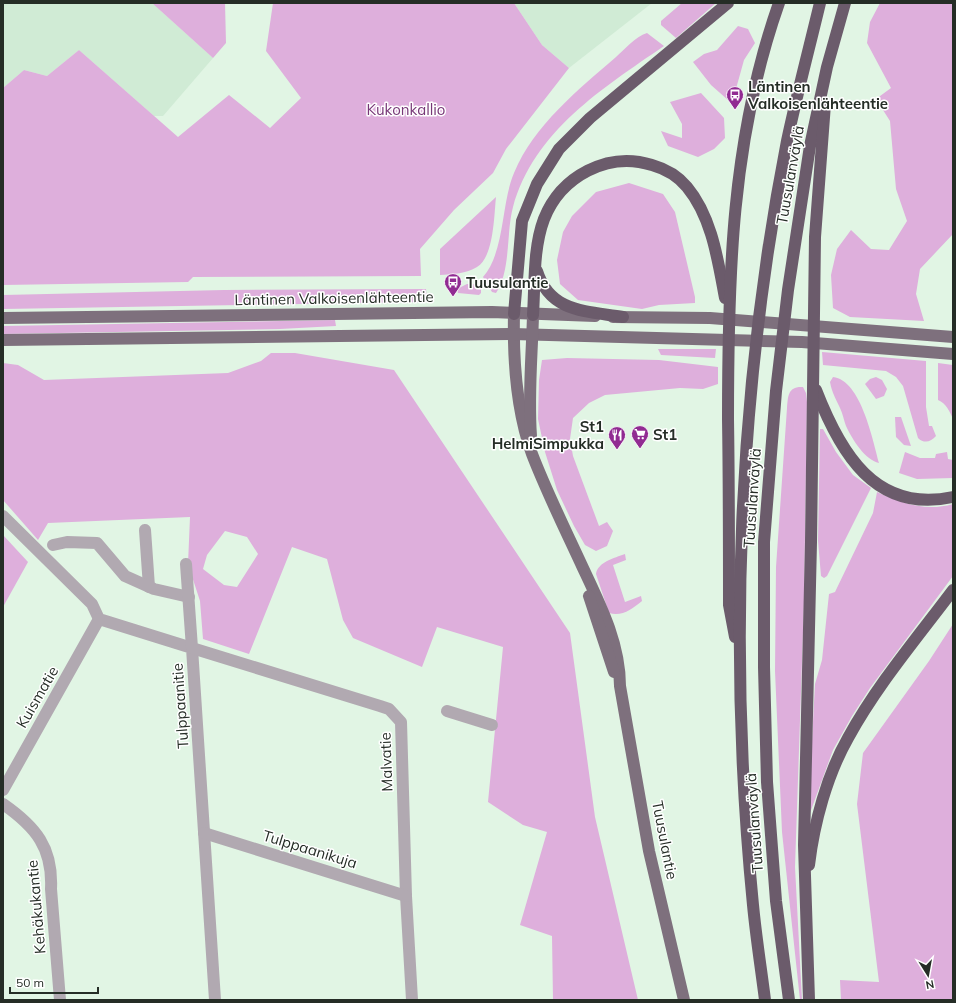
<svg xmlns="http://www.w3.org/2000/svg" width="956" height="1003" font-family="Mulish,sans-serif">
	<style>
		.built { fill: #d0ebd5 }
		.green { fill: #deafdc; fill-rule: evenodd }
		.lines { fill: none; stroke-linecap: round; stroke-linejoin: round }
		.minor { stroke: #b1a9b1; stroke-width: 12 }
		.major { stroke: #7e707d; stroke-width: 12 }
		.highway { stroke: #6b5b6b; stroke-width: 12 }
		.labels { text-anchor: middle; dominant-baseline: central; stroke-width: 3; stroke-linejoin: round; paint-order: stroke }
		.poi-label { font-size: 15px; font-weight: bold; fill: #252d26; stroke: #fff; text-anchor: start }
		.park-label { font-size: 15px; fill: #773777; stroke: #fff }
		.street-label { font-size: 15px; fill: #252d26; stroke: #fff }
	</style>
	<rect width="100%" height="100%" fill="#e1f5e4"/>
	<g class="built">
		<polygon points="3,3 152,3 213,58 163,116 154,116 79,50 47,76 24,70 3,88"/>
		<polygon points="514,3 652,3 569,68 542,45"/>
	</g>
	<g class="green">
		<polygon points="152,3 225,3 226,43 213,58"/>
		<polygon points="273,3 514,3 542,45 569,68 506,149 493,173 454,210 420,249 421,276 193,277 188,282 3,285 3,88 24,70 47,76 79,50 178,137 229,95 270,128 301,98 266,51"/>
		<polygon points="682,3 716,3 676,38 661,25 661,21"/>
		<polygon points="880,3 953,3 953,234 920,269 916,294 924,321 850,317 833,308 831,275 837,249 851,230 871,249 889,250 907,221 896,189 890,121 876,99 891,88 867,43 870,22"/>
		<polygon points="738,26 748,29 755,43 744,60 734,96 728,100 711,85 693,62 704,54 717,50"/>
		<path d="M647 33 664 46C603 88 534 131 513 207 506 233 511 271 496 293L492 292 483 277C505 252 501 203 514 173 534 125 578 90 616 57 625 49 635 37 647 33Z"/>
		<polygon points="701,93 724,118 725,138 714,149 698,157 668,146 661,131 682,138 682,124 670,102"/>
		<polygon points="629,183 663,194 675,212 695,297 695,303 659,305 642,309 578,300 560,284 557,260 563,232 572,216 596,192"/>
		<path d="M496 197C494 215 494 257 477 267 466 274 453 274 440 275V249Z"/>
		<polygon points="467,284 475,284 481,289 481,293 479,295 458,293 457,289"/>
		<polygon points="426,289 427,302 3,309 3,295 224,290"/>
		<polygon points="335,320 336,326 280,329 3,334 3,326"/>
		<polygon points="658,349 716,349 715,358 661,355"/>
		<path d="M822 352 926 361V407L929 426H932L936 436C931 442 924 444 918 438L903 386 896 377 886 371 823 365Z"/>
		<path d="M271 353H295L394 370 570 633 595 817 638 1000H553L552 936 520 925 547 832 523 825 488 802 503 647 437 627 422 667 353 638 343 620 327 559 292 547 249 654 203 639 200 601 188 564 190 517 48 523 38 540 3 500V363L18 365 44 380 228 373 261 361ZM225 531 247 537 258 554 237 587 224 585 203 569 207 555Z"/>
		<polygon points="567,358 659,360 718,367 718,384 703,389 680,388 605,395 589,403 573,418 570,439 573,456 599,526 607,522 613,531 607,546 596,551 585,545 574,526 557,490 545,452 538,419 539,380 542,360"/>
		<path d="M938 363 953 365V419C950 412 946 403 938 400Z"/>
		<path d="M833 377C861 380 873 441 879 463 865 460 852 439 846 426 844 421 843 414 840 408 836 399 832 393 830 382Z"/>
		<polygon points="876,377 882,380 887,389 884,396 876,399 865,384 870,379"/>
		<path d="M803 387 806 393 807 402 804 603 795 867 802 1000H800L782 832 775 671 776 567 787 408C788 396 788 386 803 387Z"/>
		<polygon points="895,417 901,417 911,446 904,445 896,437"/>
		<polygon points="820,429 823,429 836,452 853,475 871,488 827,576 824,578 821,576 818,541"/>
		<polygon points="905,452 920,458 935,458 936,454 947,452 948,459 953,460 953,478 917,479 899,473"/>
		<path d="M877 492C902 503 925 512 953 504V576L870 688 852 716 833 750 810 813 811 760 815 684 822 660 829 594 835 592 873 513Z"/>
		<polygon points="3,535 28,562 3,607"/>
		<path d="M625 554 626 560 613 565 625 602 641 596 642 601C632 609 622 617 609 613L596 574C598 562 614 558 625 554Z"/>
		<polygon points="953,624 953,1000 841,1000 840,980 879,982 857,804 863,753 929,661"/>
	</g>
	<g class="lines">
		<g class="minor">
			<polyline points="3,516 92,604 99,619 192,648 215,1000"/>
			<polyline points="145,530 149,587"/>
			<polyline points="53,545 67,542 97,543 125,576 154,589 189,597"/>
			<polyline points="186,564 192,648 380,706 389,709 401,722 406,896 412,1000"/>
			<polyline points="447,711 492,725"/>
			<polyline points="3,790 99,619"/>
			<path d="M3 804C36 827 53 848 51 889L60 1000"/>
			<polyline points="204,833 406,896"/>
		</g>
		<g class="major">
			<path d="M514 314C513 361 516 410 532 454 547 493 566 531 583 568 601 606 620 644 620 686L649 851 684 1000"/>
			<polyline points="613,317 710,318 953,337"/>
			<polyline points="3,318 492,312 595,316"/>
			<polyline points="3,340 513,334 802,342 953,354"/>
			<path d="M531 436C528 395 532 355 533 315"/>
			<polyline points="589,596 614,672"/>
		</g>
		<g class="highway">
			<path d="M537 271C550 313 587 311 623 317"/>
			<polyline points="514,314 522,221 537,184 559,149 590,118 728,3"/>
			<path d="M533 315C535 284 533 248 544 219 561 176 608 151 652 165 666 169 678 176 687 187 712 217 718 261 725 298"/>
			<path d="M816 390C840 452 875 514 953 497"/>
			<path d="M735 637 729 605C729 543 729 481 728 419 728 277 731 139 779 3"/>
			<path d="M809 865C814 823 827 775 848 738 877 685 917 638 953 590"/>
			<path d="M765 1000C761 968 756 937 753 905 728 651 738 391 787 141 797 94 809 49 820 3"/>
			<polyline points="789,1000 776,901 767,782 764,667 764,542 776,391 788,290 810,146 827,67 845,3"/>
			<polyline points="809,1000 804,845 811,542 815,237 825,104"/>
		</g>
	</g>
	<defs>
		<g id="bus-pin" transform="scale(0.9)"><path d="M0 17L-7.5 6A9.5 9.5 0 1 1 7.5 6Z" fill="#912b92" stroke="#fff"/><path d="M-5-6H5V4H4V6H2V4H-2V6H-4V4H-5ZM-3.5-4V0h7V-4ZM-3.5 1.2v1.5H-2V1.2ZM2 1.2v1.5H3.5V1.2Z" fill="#fff"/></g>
		<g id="supermarket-pin" transform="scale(0.9)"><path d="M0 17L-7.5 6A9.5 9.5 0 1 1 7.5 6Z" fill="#912b92" stroke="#fff"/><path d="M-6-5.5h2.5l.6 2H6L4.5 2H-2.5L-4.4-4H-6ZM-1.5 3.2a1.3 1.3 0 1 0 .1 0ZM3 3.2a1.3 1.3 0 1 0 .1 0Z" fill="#fff"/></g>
		<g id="restaurant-pin" transform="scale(0.9)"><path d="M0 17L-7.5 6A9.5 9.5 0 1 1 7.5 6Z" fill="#912b92" stroke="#fff"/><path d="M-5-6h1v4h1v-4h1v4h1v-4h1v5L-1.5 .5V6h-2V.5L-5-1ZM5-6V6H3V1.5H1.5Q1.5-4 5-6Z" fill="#fff"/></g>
	</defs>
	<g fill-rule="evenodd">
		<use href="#bus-pin" x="735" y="95"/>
		<use href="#bus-pin" x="453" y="282"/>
		<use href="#supermarket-pin" x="640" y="434"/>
		<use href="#restaurant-pin" x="617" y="435"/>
	</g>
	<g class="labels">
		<g class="poi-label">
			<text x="748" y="86">Läntinen<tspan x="748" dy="17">Valkoisenlähteentie</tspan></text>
			<text x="466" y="282">Tuusulantie</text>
			<text x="604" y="426" text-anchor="end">St1<tspan x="604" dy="17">HelmiSimpukka</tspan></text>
			<text x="653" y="434">St1</text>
		</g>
		<g class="park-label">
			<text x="406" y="109">Kukonkallio</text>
		</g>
		<g class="street-label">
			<text transform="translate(790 175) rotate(-80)">Tuusulanväylä</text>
			<text transform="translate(334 298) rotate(-1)">Läntinen Valkoisenlähteentie</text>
			<text transform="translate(752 498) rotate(-86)">Tuusulanväylä</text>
			<text transform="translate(37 697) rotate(-60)">Kuismatie</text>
			<text transform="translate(180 706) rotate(-94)">Tulppaanitie</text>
			<text transform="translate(386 762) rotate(-92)">Malvatie</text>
			<text transform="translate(754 823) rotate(-94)">Tuusulanväylä</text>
			<text transform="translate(665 840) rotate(79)">Tuusulantie</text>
			<text transform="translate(310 849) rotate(17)">Tulppaanikuja</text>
			<text transform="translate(36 907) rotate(-95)">Kehäkukantie</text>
		</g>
	</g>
	<rect width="956" height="1003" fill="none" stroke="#252d26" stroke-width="8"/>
	<g transform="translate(928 975) rotate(169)" stroke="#ffffff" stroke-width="3" paint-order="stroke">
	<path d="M0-3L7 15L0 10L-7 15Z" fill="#252d26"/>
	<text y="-6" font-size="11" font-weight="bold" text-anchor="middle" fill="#252d26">N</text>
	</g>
	<path d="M10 987v6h88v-6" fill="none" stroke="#252d26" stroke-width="2"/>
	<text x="16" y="987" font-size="12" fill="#252d26" stroke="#ffffff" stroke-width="3" paint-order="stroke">50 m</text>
</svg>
